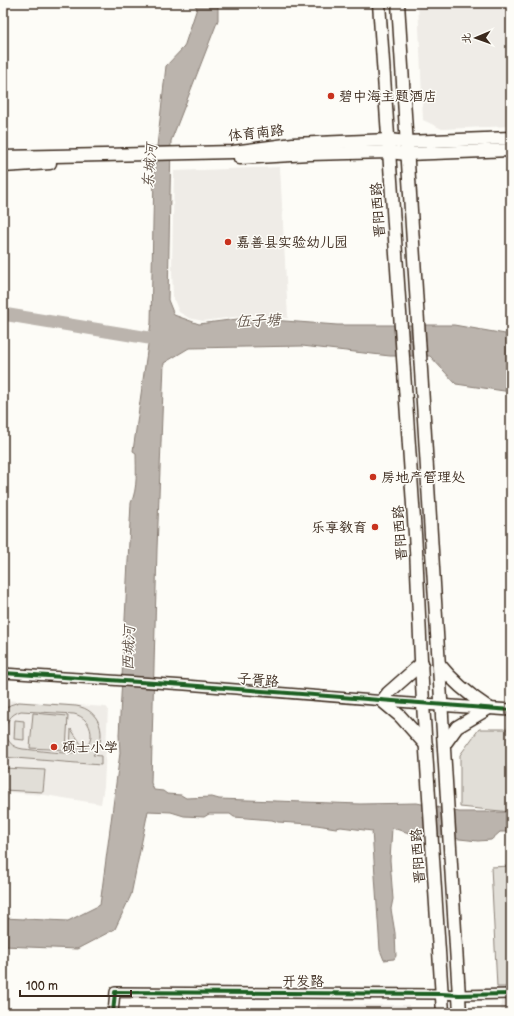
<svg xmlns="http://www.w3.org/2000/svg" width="514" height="1016" font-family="'Balsamiq Sans','LXGW WenKai TC',sans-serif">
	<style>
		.built { fill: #efece7 }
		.green { fill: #e1ded7; stroke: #8e847a; fill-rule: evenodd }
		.water { fill: #bbb4ad; stroke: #887d74 }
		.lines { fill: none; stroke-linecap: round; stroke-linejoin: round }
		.river { stroke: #bbb4ad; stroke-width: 13 }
		.minor-casing { stroke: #3b2a1e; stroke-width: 12 }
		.tertiary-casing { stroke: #3b2a1e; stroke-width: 14 }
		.secondary-casing { stroke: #3b2a1e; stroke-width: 15 }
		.minor { stroke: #fdfcf7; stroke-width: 9 }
		.tertiary { stroke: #fdfcf7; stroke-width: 11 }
		.secondary { stroke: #fdfcf7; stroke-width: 12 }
		.cycleway-casing { stroke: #fdfcf7; stroke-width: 6 }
		.cycleway { stroke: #1b5e20; stroke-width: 4 }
		.poi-dot { fill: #c8321e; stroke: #fdfcf7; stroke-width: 1.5 }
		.labels { text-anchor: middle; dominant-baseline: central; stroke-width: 3; stroke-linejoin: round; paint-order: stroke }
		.poi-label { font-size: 14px; fill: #3b2a1e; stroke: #fdfcf7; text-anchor: start }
		.street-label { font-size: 14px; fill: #3b2a1e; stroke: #fdfcf7 }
		.water-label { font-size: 15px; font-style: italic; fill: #615349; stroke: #fdfcf7 }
	</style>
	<rect width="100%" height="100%" fill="#fdfcf7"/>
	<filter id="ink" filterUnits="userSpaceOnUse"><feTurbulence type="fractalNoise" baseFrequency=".025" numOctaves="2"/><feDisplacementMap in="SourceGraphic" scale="8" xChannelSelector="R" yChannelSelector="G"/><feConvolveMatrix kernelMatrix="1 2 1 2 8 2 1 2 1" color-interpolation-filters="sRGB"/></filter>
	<g filter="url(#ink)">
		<g class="built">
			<polygon points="418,3 511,3 511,126 442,129 423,120"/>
			<polygon points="280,167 288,318 250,315 203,321 189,318 179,312 173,297 172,269 174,171"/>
			<polygon points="3,700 106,707 108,709 104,786 101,804 45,795 3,792"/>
			<polygon points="501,1000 511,1001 511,1013 501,1013"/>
			<polygon points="317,1005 409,1005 409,1013 316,1013"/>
		</g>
		<g class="green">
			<path d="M19 702 76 706C100 709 109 737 93 755L101 756V765L3 757V711L10 705ZM21 711 74 714C94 718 98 747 77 752 66 755 36 750 23 749 0 746 0 717 21 711Z"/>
			<polygon points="33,713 68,716 66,750 30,748"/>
			<polygon points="15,720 24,721 24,740 14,739"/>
			<polygon points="71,729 83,747 70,751"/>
			<polygon points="479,729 511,729 511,812 460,807 460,755"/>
			<polygon points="3,768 45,770 43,792 3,790"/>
			<polygon points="511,866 511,987 497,987 491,867"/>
		</g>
		<path class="water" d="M193 3H218V20L171 141 168 300 174 315 199 324 245 318 337 325H454L511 335V392L456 384 430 356H390L302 346 189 348 164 363 157 549 151 783 154 790 163 791 167 794 181 795 186 798 212 797 219 799 360 804 417 803 459 812H511V832H500L491 840 478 841 413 834 392 828 390 860 393 899 391 909 395 933 396 956 394 959 384 960 380 950 372 831 341 827 336 828 310 824 278 822 272 820 234 817 230 814H209L204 817 184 816 171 812 148 811 131 895 115 929 77 949 3 946V918L68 921 100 905 120 753 119 735 131 503C138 488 136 469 136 453L133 451 151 323 154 173 166 66 184 47 197 8Z"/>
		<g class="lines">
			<polyline class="river" points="3,314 161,340 167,339"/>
			<g class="minor-casing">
				<g id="minor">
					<polyline points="3,673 185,685 423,704"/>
					<polyline points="113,1013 115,992 441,994 459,995 511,994"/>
				</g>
			</g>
			<g class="tertiary-casing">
				<polyline id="tertiary" points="423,704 511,710"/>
			</g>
			<g class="secondary-casing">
				<g id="secondary">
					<polyline points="379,3 416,549 423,704 443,1013"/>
					<polyline points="398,3 422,386 460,1013"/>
					<polyline points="3,157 104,155 233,152 293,144 389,140 406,142 511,138"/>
					<polyline points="240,158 309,154 389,152 407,154 511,150"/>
					<polyline points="3,166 50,163"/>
					<polyline points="422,663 388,693 382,701 400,716 426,745"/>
					<path d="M439 664C454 683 469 695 489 708L457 727 444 745"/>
				</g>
			</g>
			<use href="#minor" class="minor"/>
			<use href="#tertiary" class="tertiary"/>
			<use href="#secondary" class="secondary"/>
			<g class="cycleway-casing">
				<g id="cycleway">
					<polyline points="3,673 185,685 511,710"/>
					<polyline points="113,1013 115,992 441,994 459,995 511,994"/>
				</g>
			</g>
			<use href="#cycleway" class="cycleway"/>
		</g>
	</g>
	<g class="poi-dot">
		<circle cx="331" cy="96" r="4"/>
		<circle cx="228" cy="242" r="4"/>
		<circle cx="373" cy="477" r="4"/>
		<circle cx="375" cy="527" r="4"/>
		<circle cx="54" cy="747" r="4"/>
	</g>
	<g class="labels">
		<g class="poi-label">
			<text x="339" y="96">碧中海主题酒店</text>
			<text x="236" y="242">嘉善县实验幼儿园</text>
			<text x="381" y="477">房地产管理处</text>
			<text x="367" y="527" text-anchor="end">乐享教育</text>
			<text x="62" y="747">硕士小学</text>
		</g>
		<g class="street-label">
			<text transform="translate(256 133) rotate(-6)">体育南路</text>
			<text transform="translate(378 210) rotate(-94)">晋阳西路</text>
			<text transform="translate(400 533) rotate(-94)">晋阳西路</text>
			<text transform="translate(258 680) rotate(5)">子胥路</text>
			<text transform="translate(418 856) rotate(-94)">晋阳西路</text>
			<text x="303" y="981">开发路</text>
		</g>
		<g class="water-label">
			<text transform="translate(150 166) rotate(-85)">东城河</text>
			<text transform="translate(258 321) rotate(-2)">伍子塘</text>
			<text transform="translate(129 648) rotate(-88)">西城河</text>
		</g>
	</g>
	<rect width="514" height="1016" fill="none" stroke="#fdfcf7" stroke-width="16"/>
	<rect x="8" y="8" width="498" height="1000" fill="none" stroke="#3b2a1e" stroke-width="1.5" filter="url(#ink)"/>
	<g transform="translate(476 38) rotate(268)" stroke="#fdfcf7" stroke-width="3" paint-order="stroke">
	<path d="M0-3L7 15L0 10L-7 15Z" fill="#3b2a1e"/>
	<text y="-6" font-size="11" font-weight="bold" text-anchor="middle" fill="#3b2a1e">北</text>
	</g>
	<path d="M20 990v6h111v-6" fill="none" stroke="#3b2a1e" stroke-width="2"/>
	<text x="26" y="990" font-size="12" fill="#3b2a1e" stroke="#fdfcf7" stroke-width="3" paint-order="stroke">100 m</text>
</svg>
